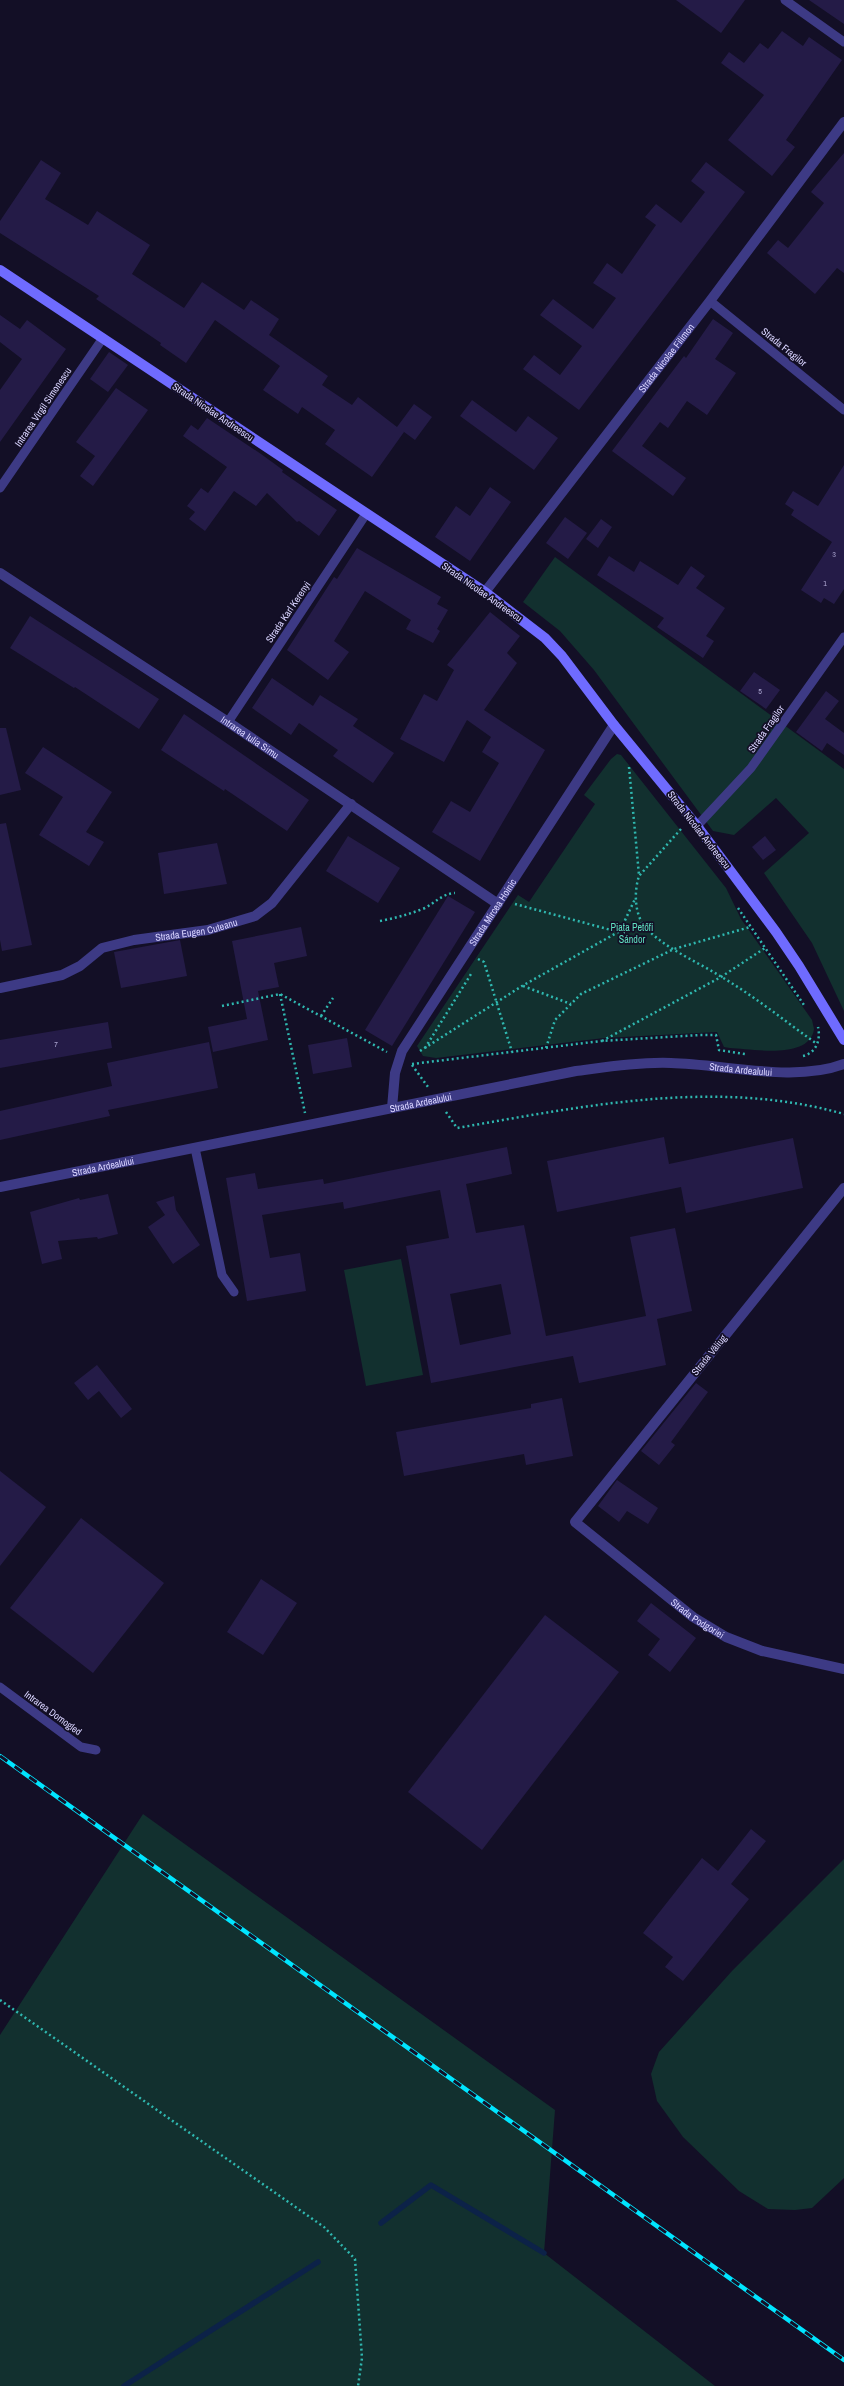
<svg xmlns="http://www.w3.org/2000/svg" width="844" height="2386" font-family="'Archivo Narrow',sans-serif">
	<style>
		.green { fill: #12302f }
		.lines { fill: none; stroke-linecap: round; stroke-linejoin: round }
		.stream { stroke: #0c2248; stroke-width: 5.5 }
		.building { fill: #241b47; fill-rule: evenodd }
		.path { stroke: #2fb8b0; stroke-width: 2.5; stroke-dasharray: 2 3; stroke-linecap: butt }
		.service { stroke: #3d3a85; stroke-width: 9 }
		.minor { stroke: #3d3a85; stroke-width: 10 }
		.tertiary { stroke: #3d3a85; stroke-width: 10 }
		.secondary { stroke: #6f6bff; stroke-width: 10 }
		.rail-casing { stroke: #00e5ff; stroke-width: 4.5 }
		.rail { stroke: #130f26; stroke-width: 3; stroke-dasharray: 9; stroke-linecap: butt }
		.labels { text-anchor: middle; dominant-baseline: central; stroke-width: 3.5; stroke-linejoin: round; paint-order: stroke }
		.number-label { font-size: 8px; fill: #aca6d1 }
		.street-label { font-size: 10px; fill: #d9d4ff; stroke: #130f26 }
		.park-label { font-size: 10px; fill: #5fe0c0; stroke: #130f26 }
	</style>
	<rect width="100%" height="100%" fill="#130f26"/>
	<g class="green">
		<polygon points="555,557 844,769 844,1011 812,943 764,873 809,833 776,798 734,835 713,831 594,670 560,631 523,602"/>
		<path d="M617 754 621 755 726 888 741 919 812 1020 814 1029C810 1060 752 1049 730 1048L724 1047 717 1032 604 1038 436 1058 423 1056 417 1046 518 895 529 902 595 804 584 795 611 759Z"/>
		<polygon points="401,1259 423,1375 366,1386 344,1270"/>
		<polygon points="143,1814 555,2110 544,2253 715,2386 0,2386 0,2035"/>
		<polygon points="844,1859 844,2178 812,2208 795,2210 768,2209 739,2191 683,2137 657,2101 651,2074 659,2052 732,1971"/>
	</g>
	<g class="lines">
		<g class="stream">
			<polyline points="381,2223 431,2185 544,2253"/>
			<polyline points="124,2386 318,2262"/>
		</g>
	</g>
	<g class="building">
		<polygon points="676,0 745,0 721,33"/>
		<polygon points="809,0 844,0 844,24"/>
		<polygon points="782,31 803,46 809,37 842,60 786,140 795,147 772,176 728,140 764,95 721,63 729,52 744,63 760,43 768,49"/>
		<polygon points="844,153 844,273 837,268 815,294 767,253 778,240 788,248 824,203 811,192"/>
		<polygon points="41,160 61,173 45,199 88,225 97,211 150,245 132,274 184,308 202,282 244,310 251,300 279,319 269,335 328,376 322,385 352,405 358,397 397,427 414,404 432,417 415,440 400,429 404,432 372,477 325,444 335,430 302,407 298,414 263,390 280,366 215,320 186,363 160,345 161,343 96,299 99,296 0,233 0,221"/>
		<polygon points="706,162 745,192 579,410 523,369 534,355 560,375 582,346 540,315 553,299 593,329 616,298 593,283 607,263 622,274 656,225 645,217 656,204 681,223 705,192 691,181"/>
		<polygon points="0,315 20,329 27,320 66,349 0,442 0,390 22,359 0,342"/>
		<polygon points="713,319 733,333 715,359 736,373 707,415 687,401 668,428 660,422 642,446 686,478 673,496 612,451 684,356 686,358"/>
		<polygon points="109,352 128,365 108,392 90,379"/>
		<polygon points="116,388 148,410 93,486 80,476 95,456 76,442"/>
		<polygon points="472,400 516,432 528,416 558,438 534,470 460,416"/>
		<polygon points="207,418 261,454 283,470 282,472 337,510 319,536 299,521 297,522 267,493 256,506 234,491 205,531 189,519 195,512 187,506 201,488 208,493 227,467 183,436 191,425 198,430"/>
		<polygon points="844,465 844,589 834,604 824,598 821,603 801,590 832,542 791,515 794,510 785,504 793,491 818,506"/>
		<polygon points="490,487 511,502 470,561 435,537 456,506 470,516"/>
		<polygon points="565,517 587,533 568,559 546,543"/>
		<polygon points="601,519 612,527 598,548 586,539"/>
		<polygon points="357,548 441,597 437,604 448,610 437,629 440,631 433,643 406,629 411,620 365,591 334,641 349,652 328,680 287,650 334,577 337,579"/>
		<polygon points="609,556 634,572 640,561 678,585 691,566 705,576 696,588 725,608 706,636 714,641 703,658 657,627 664,618 597,575"/>
		<polygon points="490,612 520,636 507,653 517,663 484,710 545,750 480,861 432,832 451,801 470,812 499,763 482,752 491,737 467,720 444,762 400,739 424,694 437,701 454,670 447,665"/>
		<polygon points="30,616 159,699 139,729 75,687 74,688 10,648"/>
		<polygon points="754,672 780,690 766,709 740,691"/>
		<polygon points="272,678 313,706 320,695 358,719 353,726 394,753 373,783 333,756 338,750 299,723 291,735 252,708"/>
		<polygon points="826,691 839,701 825,719 844,733 844,755 827,743 822,751 796,732"/>
		<polygon points="184,714 309,800 287,831 225,789 224,791 161,750"/>
		<polygon points="0,728 6,728 21,790 0,795"/>
		<polygon points="43,747 112,792 86,832 104,842 89,866 39,835 63,797 25,773"/>
		<polygon points="6,823 32,945 2,951 0,940 0,824"/>
		<polygon points="348,836 400,868 378,903 326,871"/>
		<polygon points="765,836 776,850 763,860 752,847"/>
		<polygon points="217,843 227,884 164,894 158,853"/>
		<polygon points="448,896 475,912 392,1046 365,1030"/>
		<polygon points="301,927 307,956 274,963 279,987 258,991 268,1040 213,1052 208,1027 247,1019 232,941"/>
		<polygon points="180,940 187,976 121,988 114,952"/>
		<polygon points="108,1022 112,1048 0,1068 0,1040"/>
		<polygon points="347,1038 352,1067 313,1074 308,1045"/>
		<polygon points="209,1042 218,1088 108,1110 110,1116 0,1140 0,1111 112,1086 107,1063"/>
		<polygon points="664,1137 669,1164 793,1138 803,1188 686,1213 681,1187 557,1212 547,1161"/>
		<path d="M507 1147 512 1174 466 1184 476 1233 524 1225 546 1336 646 1316 630 1237 675 1228 692 1311 657 1319 666 1365 579 1383 573 1356 431 1383 406 1246 449 1238 440 1190 344 1209 343 1202 262 1215 270 1258 300 1253 306 1291 247 1301 226 1178 255 1173 258 1189 323 1179 324 1184ZM501 1284 511 1334 460 1345 450 1294Z"/>
		<polygon points="108,1194 118,1234 98,1239 97,1237 58,1241 62,1259 42,1264 30,1212 79,1198 80,1200"/>
		<polygon points="174,1196 176,1210 200,1245 173,1264 148,1227 165,1215 156,1202"/>
		<polygon points="97,1365 132,1409 121,1418 99,1391 88,1400 74,1383"/>
		<polygon points="696,1383 708,1392 671,1442 675,1445 659,1465 641,1451"/>
		<polygon points="562,1398 573,1456 526,1465 524,1454 404,1476 396,1432 531,1408 531,1404"/>
		<polygon points="0,1471 46,1507 0,1566"/>
		<polygon points="617,1480 658,1508 648,1524 627,1511 619,1522 598,1506"/>
		<polygon points="81,1518 164,1583 93,1673 10,1608"/>
		<polygon points="261,1579 297,1603 263,1655 227,1632"/>
		<polygon points="651,1603 696,1638 670,1672 648,1655 660,1639 637,1621"/>
		<polygon points="545,1615 619,1672 482,1850 408,1792"/>
		<polygon points="751,1829 766,1841 731,1884 749,1899 683,1981 665,1967 673,1957 643,1933 702,1858 718,1871"/>
	</g>
	<g class="lines">
		<g class="path">
			<polyline points="629,767 639,875"/>
			<path d="M681 829 639 876C634 891 634 915 646 928 666 949 696 961 720 976 754 996 785 1021 817 1044"/>
			<polyline points="515,904 611,930 620,931 645,927"/>
			<polyline points="738,908 804,1005"/>
			<path d="M380 921C396 918 410 914 425 908 436 902 442 894 455 893"/>
			<polyline points="478,959 484,962 512,1052"/>
			<polyline points="523,986 571,1004"/>
			<polyline points="280,994 305,1113"/>
			<polyline points="222,1006 280,994 387,1052"/>
			<polyline points="321,1016 333,998"/>
			<polyline points="602,1041 721,977 765,948"/>
			<polyline points="425,1048 471,974"/>
			<polyline points="546,1048 555,1020 581,994 674,949 750,927"/>
			<polyline points="420,1051 522,986 620,931 635,899"/>
			<path d="M803 1056C816 1053 821 1040 818 1027"/>
			<polyline points="412,1064 601,1041 700,1035 716,1035 719,1050 745,1054"/>
			<polyline points="412,1065 428,1087"/>
			<path d="M446 1112 457 1128C585 1106 716 1078 844 1114"/>
			<polyline points="0,2000 324,2227 355,2259 362,2358 358,2386"/>
		</g>
		<g class="service">
			<polyline points="785,0 844,42"/>
			<polyline points="710,301 844,410"/>
			<polyline points="0,488 103,338"/>
			<polyline points="228,722 366,514"/>
			<polyline points="697,826 751,768 844,637"/>
			<polyline points="195,1148 222,1275 234,1292"/>
			<polyline points="0,1687 81,1747 96,1750"/>
		</g>
		<g class="minor">
			<path id="s1" d="M0 573 228 722 498 904"/>
			<path id="s2" d="M485 592 710 301 844 122"/>
			<path id="s3" d="M0 988 62 975 80 966 102 948 134 940 208 930 255 916 272 903 351 804"/>
			<path id="s4" d="M392 1108 395 1073 402 1051 614 725"/>
			<path id="s5" d="M844 1188 575 1522 693 1617 726 1637 762 1651 844 1669"/>
		</g>
		<path class="tertiary" id="s6" d="M0 1187 576 1071C607 1067 639 1062 671 1063 723 1064 795 1083 844 1064"/>
		<polyline class="secondary" points="0,270 485,592 545,638 562,656 614,725 697,826 776,932 799,966 844,1040"/>
		<g class="rail-casing">
			<polyline id="rail" points="0,1756 844,2360"/>
		</g>
		<use href="#rail" class="rail"/>
	</g>
	<g class="labels">
		<g class="number-label">
			<text x="834" y="554">3</text>
			<text x="825" y="583">1</text>
			<text x="760" y="691">5</text>
			<text x="56" y="1044">7</text>
		</g>
		<g class="street-label">
			<text transform="translate(784 347) rotate(39)">Strada Fragilor</text>
			<text stroke="none"><textPath href="#s2" startOffset="296">Strada Nicolae Filimon</textPath></text>
			<text transform="translate(43 407) rotate(-56)">Intrarea Virgil Simonescu</text>
			<text transform="translate(213 412) rotate(34)">Strada Nicolae Andreescu</text>
			<text transform="translate(482 592) rotate(35)">Strada Nicolae Andreescu</text>
			<text transform="translate(288 612) rotate(-56)">Strada Karl Kerenyi</text>
			<text transform="translate(766 729) rotate(-55)">Strada Fragilor</text>
			<text stroke="none"><textPath href="#s1" startOffset="299">Intrarea Iulia Simu</textPath></text>
			<text transform="translate(699 830) rotate(52)">Strada Nicolae Andreescu</text>
			<text stroke="none"><textPath href="#s4" startOffset="224">Strada Mircea Hoinic</textPath></text>
			<text stroke="none"><textPath href="#s3" startOffset="208">Strada Eugen Cuteanu</textPath></text>
			<text stroke="none"><textPath href="#s6" startOffset="753">Strada Ardealului</textPath></text>
			<text stroke="none"><textPath href="#s6" startOffset="429">Strada Ardealului</textPath></text>
			<text stroke="none"><textPath href="#s6" startOffset="105">Strada Ardealului</textPath></text>
			<text transform="translate(709 1355) rotate(-51)">Strada Văliug</text>
			<text stroke="none"><textPath href="#s5" startOffset="585">Strada Podgoriei</textPath></text>
			<text transform="translate(53 1713) rotate(36)">Intrarea Domogled</text>
		</g>
		<g class="park-label">
			<text x="632" y="927">Piața Petőfi<tspan x="632" dy="12">Sándor</tspan></text>
		</g>
	</g>
</svg>
